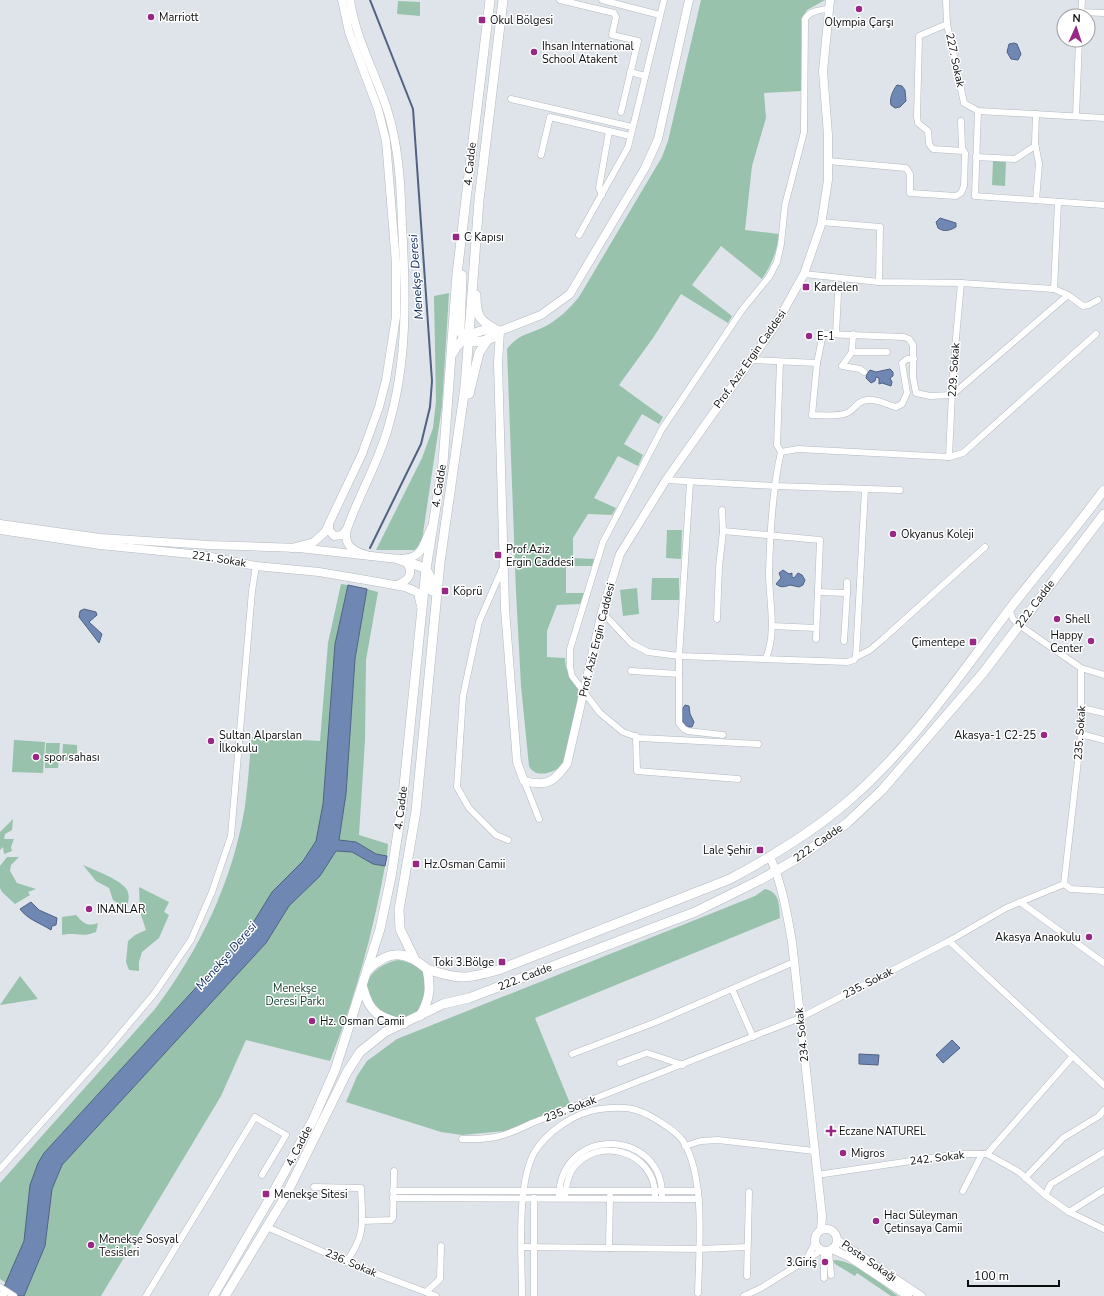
<svg xmlns="http://www.w3.org/2000/svg" width="1104" height="1296" font-family="'Nunito Sans',sans-serif">
	<style>
		.green { fill: #98c2ac }
		.water { fill: #6e87b3; stroke: #506282 }
		.lines { fill: none; stroke-linecap: round; stroke-linejoin: round }
		.stream { stroke: #506282; stroke-width: 2 }
		.street-casing { stroke: #b3b9bf; stroke-width: 7 }
		.secondary-casing { stroke: #b3b9bf; stroke-width: 9 }
		.primary-casing { stroke: #b3b9bf; stroke-width: 10 }
		.street { stroke: #fff; stroke-width: 6 }
		.secondary { stroke: #fff; stroke-width: 8 }
		.primary { stroke: #fff; stroke-width: 9 }
		.poi-dot { fill: #992785; stroke: #fff; stroke-width: 1.5 }
		.labels { text-anchor: middle; dominant-baseline: central; stroke-width: 3; stroke-linejoin: round; paint-order: stroke }
		.poi-label { font-size: 11px; fill: #0a0c0e; stroke: #fff; text-anchor: start }
		.street-label { font-size: 11px; fill: #0a0c0e; stroke: #fff }
		.park-label { font-size: 11px; fill: #0d3c29; stroke: #fff }
		.water-label { font-size: 12px; font-style: italic; fill: #0c2a60; stroke: #fff }
	</style>
	<rect width="100%" height="100%" fill="#dee4ea"/>
	<g class="green">
		<path d="M701 0H825L807 10 801 19 802 91 764 93 766 118 752 166 745 230 779 234C777 251 772 264 762 279L721 246 692 285 732 316 728 323 681 294 653 338 619 385 663 417 659 424 642 414 624 444 643 455 638 466 618 456 594 498 616 508 612 515 588 514 573 538V558L594 559 592 566H566V593H584L580 604 557 605 547 631V657L565 658C565 676 574 675 578 689 580 698 567 754 563 765 554 773 535 779 529 766L521 686 516 592 507 349C517 335 529 334 544 327 558 320 569 309 579 297L662 157 668 141Z"/>
		<polygon points="398,1 420,2 420,16 397,14"/>
		<polygon points="993,161 1006,161 1005,186 992,185"/>
		<polygon points="449,293 442,406 422,540 419,547 414,550 376,550 422,458 433,428 436,401 434,296"/>
		<polygon points="667,530 682,530 681,559 666,558"/>
		<polygon points="652,578 679,578 679,600 651,600"/>
		<path d="M341 584 348 585 335 644 325 792 322 817 316 841 303 861 272 892 248 931 44 1153 34 1174 24 1241 6 1283 0 1279V1183L155 1009C200 949 233 881 245 806 248 783 250 760 251 737L320 741 328 643Z"/>
		<polygon points="637,588 639,614 623,616 620,590"/>
		<polygon points="367,589 378,592 366,660 365,740 359,835 388,844 387,856 376,854 356,842 339,840 346,794 355,659"/>
		<polygon points="14,740 45,742 43,773 12,772"/>
		<polygon points="46,743 60,743 58,768 45,768"/>
		<polygon points="63,744 77,745 77,760 62,760"/>
		<polygon points="13,819 12,830 5,834 4,839 14,839 11,847 12,851 4,854 3,847 0,850 0,832"/>
		<path d="M336 851 352 852 373 864 385 866C373 933 355 998 330 1061L246 1040 221 1096 101 1296H24L45 1246 52 1189 62 1165 266 943 289 906 320 876Z"/>
		<polygon points="7,857 19,857 11,865 10,871 17,883 36,889 28,892 30,895 15,904 2,892 0,888 0,866"/>
		<path d="M83 865C94 870 122 880 127 890 131 897 127 905 126 912L125 906 122 909 119 904 113 900 109 888 96 881Z"/>
		<polygon points="139,887 169,902 164,912 169,915 159,938 142,952 139,962 139,971 129,970 126,962 128,941 135,935 146,930 140,912"/>
		<path d="M765 889C780 892 779 905 780 918L535 1018 571 1106 505 1131 462 1135 441 1132 346 1102 357 1076 367 1061 397 1039 755 896Z"/>
		<path d="M76 915C83 923 87 927 98 923L96 932C81 938 76 932 62 935V917Z"/>
		<path d="M398 960C433 966 428 983 422 1010L406 1021 387 1020C382 1014 369 1002 367 995 362 976 382 963 398 960Z"/>
		<polygon points="20,976 38,999 0,1005"/>
		<path d="M833 1260C853 1259 881 1284 898 1296H891L857 1273 855 1276 835 1264Z"/>
	</g>
	<g class="water">
		<polygon points="1014,43 1017,44 1021,54 1018,60 1011,59 1007,52 1009,44"/>
		<path d="M897 85 902 86 905 90 906 101 900 107 895 108 891 105C889 99 893 90 897 85Z"/>
		<path d="M940 218 956 223V227C949 231 944 232 938 228L936 222Z"/>
		<polygon points="890,369 893,372 893,376 890,378 892,382 891,386 882,383 879,384 879,378 876,377 875,381 871,383 866,378 867,374 870,370 876,372"/>
		<path d="M783 570 789 574 792 573V577L794 578 798 573 802 575 805 580 803 585 799 587 790 585C784 587 781 588 776 584L781 578 779 573Z"/>
		<polygon points="348,585 367,589 355,659 346,794 339,840 356,842 376,854 387,856 385,866 373,864 352,852 336,851 320,876 289,906 266,943 62,1165 52,1189 45,1246 24,1296 0,1296 24,1241 30,1185 38,1163 44,1153 248,931 272,892 303,861 316,841 323,804 335,644"/>
		<polygon points="84,609 96,612 97,615 89,622 102,634 99,643 79,617 80,611"/>
		<path d="M685 705 689 706 690 714 694 722 692 727H687C680 720 679 713 685 705Z"/>
		<path d="M31 902 39 910 57 918 56 925 52 926 51 930C40 923 27 919 20 909Z"/>
		<polygon points="952,1040 960,1048 943,1063 936,1055"/>
		<polygon points="859,1054 879,1055 878,1065 859,1064"/>
	</g>
	<g class="lines">
		<polyline class="stream" points="370,548 421,444 430,407 432,381 413,109 370,0"/>
		<g class="street-casing">
			<g id="street">
				<polyline points="560,0 614,13 616,17 612,35 638,41 621,112"/>
				<polyline points="602,0 660,15"/>
				<polyline points="946,0 947,24 964,103 978,111 1104,118"/>
				<polyline points="1081,12 1104,13"/>
				<polyline points="1081,16 1082,0"/>
				<polyline points="947,24 919,36 917,117 918,123 928,131 929,144 933,149 963,151"/>
				<polyline points="630,72 645,76"/>
				<polyline points="511,99 632,127"/>
				<polyline points="978,111 975,196 1104,205"/>
				<polyline points="1076,116 1079,40"/>
				<polyline points="541,155 550,117 630,136"/>
				<polyline points="976,157 1015,159 1035,146"/>
				<polyline points="828,161 906,168 910,174 910,193 956,196 961,193 964,186 965,153 962,148 961,121"/>
				<polyline points="602,195 599,188 609,131"/>
				<polyline points="1036,200 1039,164 1035,143 1036,114"/>
				<polyline points="821,222 880,227 879,282"/>
				<polyline points="579,235 628,147 664,0"/>
				<polyline points="804,274 879,282 961,283 1054,289 1068,295 1083,306 1089,305 1098,300"/>
				<polyline points="1054,289 1058,202"/>
				<polyline points="836,334 838,294"/>
				<polyline points="853,334 852,352 842,366 860,369 864,372"/>
				<polyline points="852,352 887,352"/>
				<path d="M751 360 817 363 812 415C823 415 837 417 847 413 852 411 855 406 859 403 871 395 884 404 896 407L902 404 907 393 902 363 907 359H914"/>
				<polyline points="817,363 823,334 904,337 909,339 913,345 913,377 916,393 930,396 952,395 1068,295"/>
				<polyline points="781,452 798,449 949,457 963,453 1096,334"/>
				<polyline points="949,457 953,371 961,283"/>
				<polyline points="666,480 775,486 900,490"/>
				<polyline points="690,482 679,656 679,723 684,729 688,731 723,735"/>
				<polyline points="723,531 820,540 816,639"/>
				<polyline points="503,567 479,622 463,696 457,787 469,808 496,835 508,840"/>
				<polyline points="818,592 847,593 844,641"/>
				<polyline points="847,593 847,582"/>
				<polyline points="1009,609 1013,619 1019,625 1081,668 1104,675"/>
				<polyline points="602,612 631,643 648,652 679,656 847,662 854,660 856,657 865,489"/>
				<polyline points="717,619 719,567 723,531 722,510"/>
				<polyline points="772,626 816,628"/>
				<polyline points="856,657 870,650 883,639 985,547"/>
				<path d="M766 658C777 632 769 601 769 573 770 534 772 490 781 452L777 445 780 362"/>
				<polyline points="631,671 679,674"/>
				<polyline points="1082,708 1104,713"/>
				<polyline points="1081,734 1104,740"/>
				<polyline points="636,736 637,771 738,779"/>
				<path d="M758 744 640 738 623 732 600 713 572 676 570 667V649L603 542 662 429 742 310 769 277 777 262 781 244 785 205 804 132 805 19C809 11 820 10 828 9"/>
				<polyline points="524,781 539,819"/>
				<polyline points="1064,884 1071,889 1104,891"/>
				<polyline points="1020,902 1104,963"/>
				<polyline points="949,941 1104,1085"/>
				<polyline points="732,989 753,1037"/>
				<polyline points="572,1054 656,1022 794,962"/>
				<polyline points="620,1063 647,1053 683,1065"/>
				<path d="M462 1139C493 1140 505 1136 532 1123L800 1018 949 941 1006 908 1064 884 1081 734V668"/>
				<polyline points="685,1146 701,1141 718,1140 814,1151"/>
				<polyline points="987,1154 1073,1056"/>
				<polyline points="0,1169 107,1050 154,994 191,940 212,892 231,836 252,591 256,566"/>
				<polyline points="817,1175 958,1154 987,1154 1019,1172 1045,1195 1069,1212 1104,1229"/>
				<polyline points="1025,1178 1063,1138 1099,1116 1104,1110"/>
				<path d="M314 1187 361 1188C362 1220 367 1234 346 1262"/>
				<polyline points="393,1191 698,1191"/>
				<polyline points="963,1191 982,1154"/>
				<path d="M559 1195C562 1125 662 1129 662 1195"/>
				<path d="M565 1195C566 1188 568 1176 572 1170 596 1134 655 1151 655 1195"/>
				<polyline points="1045,1195 1051,1184 1104,1152"/>
				<polyline points="393,1198 699,1199"/>
				<polyline points="534,1198 534,1296"/>
				<polyline points="1069,1212 1104,1190"/>
				<polyline points="362,1221 391,1220 393,1218 394,1171"/>
				<polyline points="267,1227 346,1262 436,1296"/>
				<polyline points="522,1247 699,1249 747,1247"/>
				<polyline points="609,1248 610,1196"/>
				<polyline points="829,1251 831,1275"/>
				<polyline points="806,1260 815,1243"/>
				<polyline points="747,1276 749,1192"/>
				<polyline points="824,1278 824,1251"/>
				<polyline points="0,1287 14,1296"/>
				<polyline points="426,1292 440,1279 441,1246"/>
				<polyline points="0,1294 4,1296"/>
				<polyline points="146,1296 255,1117 286,1135 262,1175"/>
				<path d="M522 1296C522 1257 516 1187 534 1153 547 1131 576 1112 600 1109 624 1106 636 1107 657 1120 666 1126 677 1132 683 1141 706 1177 699 1251 698 1293"/>
				<polyline points="744,1296 761,1288 822,1250"/>
			</g>
		</g>
		<g class="secondary-casing">
			<g id="secondary">
				<path d="M350 0C357 48 386 90 394 137 400 166 401 196 402 225 406 294 408 361 388 428 378 464 358 496 346 532 345 546 353 551 366 555"/>
				<path d="M689 0 658 139 645 168 570 294 541 315 500 331 498 363 505 609 517 762 524 781C548 787 553 782 567 764L602 612 620 554 666 480 775 326 804 274 821 225 828 180V135L823 71 830 0"/>
				<path d="M0 524 100 538 209 545 299 548 398 559C423 559 422 547 431 528"/>
				<polyline points="329,524 329,530 334,536 342,535 347,529"/>
				<polyline points="0,530 100,545 201,555 256,566 319,572 372,581 405,587 415,591 418,593 421,606"/>
				<polyline points="292,548 314,542 325,532 362,454 379,407 386,380 396,317 396,263 386,141 378,109 349,32 342,0"/>
				<path d="M397 585C408 581 415 573 406 562"/>
				<path d="M770 857C782 884 787 913 792 942L822 1216 821 1230"/>
				<circle cx="826" cy="1240" r="11"/>
				<polyline points="837,1240 921,1296"/>
				<polyline points="832,1249 849,1257 908,1296"/>
			</g>
		</g>
		<g class="primary-casing">
			<g id="primary">
				<path d="M476 295C476 314 478 320 495 329"/>
				<path d="M453 353C460 337 482 326 500 331L497 336C482 342 464 348 460 329L462 275"/>
				<polyline points="469,394 479,353 488,339"/>
				<path d="M398 559C420 568 431 562 432 591"/>
				<polyline points="414,958 400,929 399,910 416,811 440,562 465,387 479,200 503,0"/>
				<path d="M369 969C389 949 406 951 427 969 431 988 430 999 420 1016"/>
				<path d="M427 969C459 980 466 979 498 970L730 879C771 857 811 833 846 803 911 748 961 673 1012 606 1042 567 1075 530 1104 490"/>
				<path d="M363 988C369 1013 380 1018 404 1024"/>
				<polyline points="213,1296 273,1193 313,1120 335,1070 380,929 391,877 402,806 426,569 443,463 457,274 490,0"/>
				<polyline points="225,1296 285,1197 347,1072 360,1052 385,1032 443,1004 469,998 695,912 760,880 798,858 847,823 882,790 983,673 1104,514"/>
			</g>
		</g>
		<use href="#street" class="street"/>
		<use href="#secondary" class="secondary"/>
		<use href="#primary" class="primary"/>
	</g>
	<g class="poi-dot">
		<circle cx="859" cy="9" r="4"/>
		<circle cx="151" cy="17" r="4"/>
		<rect x="478" y="16" width="8" height="8" rx="2"/>
		<circle cx="534" cy="52" r="4"/>
		<rect x="452" y="233" width="8" height="8" rx="2"/>
		<rect x="802" y="283" width="8" height="8" rx="2"/>
		<circle cx="809" cy="336" r="4"/>
		<circle cx="893" cy="534" r="4"/>
		<rect x="494" y="551" width="8" height="8" rx="2"/>
		<rect x="441" y="587" width="8" height="8" rx="2"/>
		<circle cx="1057" cy="619" r="4"/>
		<circle cx="1091" cy="641" r="4"/>
		<rect x="969" y="638" width="8" height="8" rx="2"/>
		<circle cx="1044" cy="735" r="4"/>
		<circle cx="211" cy="741" r="4"/>
		<circle cx="36" cy="757" r="4"/>
		<rect x="756" y="846" width="8" height="8" rx="2"/>
		<rect x="412" y="860" width="8" height="8" rx="2"/>
		<circle cx="89" cy="909" r="4"/>
		<circle cx="1089" cy="937" r="4"/>
		<rect x="498" y="958" width="8" height="8" rx="2"/>
		<circle cx="312" cy="1021" r="4"/>
		<path d="M829 1125h4v4h4v4h-4v4h-4v-4h-4v-4h4z"/>
		<circle cx="843" cy="1153" r="4"/>
		<rect x="262" y="1190" width="8" height="8" rx="2"/>
		<circle cx="876" cy="1221" r="4"/>
		<circle cx="91" cy="1245" r="4"/>
		<circle cx="825" cy="1262" r="4"/>
	</g>
	<g class="labels">
		<g class="poi-label">
			<text x="159" y="17">Marriott</text>
			<text x="490" y="20">Okul Bölgesi</text>
			<text x="859" y="22" text-anchor="middle">Olympia Çarşı</text>
			<text x="542" y="46">Ihsan International<tspan x="542" dy="13">School Atakent</tspan></text>
			<text x="464" y="237">C Kapısı</text>
			<text x="814" y="287">Kardelen</text>
			<text x="817" y="336">E-1</text>
			<text x="901" y="534">Okyanus Koleji</text>
			<text x="506" y="549">Prof.Aziz<tspan x="506" dy="13">Ergin Caddesi</tspan></text>
			<text x="453" y="591">Köprü</text>
			<text x="1065" y="619">Shell</text>
			<text x="1083" y="635" text-anchor="end">Happy<tspan x="1083" dy="13">Center</tspan></text>
			<text x="965" y="642" text-anchor="end">Çimentepe</text>
			<text x="219" y="735">Sultan Alparslan<tspan x="219" dy="13">İlkokulu</tspan></text>
			<text x="1036" y="735" text-anchor="end">Akasya-1 C2-25</text>
			<text x="44" y="757">spor sahası</text>
			<text x="752" y="850" text-anchor="end">Lale Şehir</text>
			<text x="424" y="864">Hz.Osman Camii</text>
			<text x="97" y="909">INANLAR</text>
			<text x="1081" y="937" text-anchor="end">Akasya Anaokulu</text>
			<text x="494" y="962" text-anchor="end">Toki 3.Bölge</text>
			<text x="320" y="1021">Hz. Osman Camii</text>
			<text x="839" y="1131">Eczane NATUREL</text>
			<text x="851" y="1153">Migros</text>
			<text x="274" y="1194">Menekşe Sitesi</text>
			<text x="884" y="1215">Hacı Süleyman<tspan x="884" dy="13">Çetinsaya Camii</tspan></text>
			<text x="99" y="1239">Menekşe Sosyal<tspan x="99" dy="13">Tesisleri</tspan></text>
			<text x="817" y="1262" text-anchor="end">3.Giriş</text>
		</g>
		<g class="street-label">
			<text transform="translate(955 60) rotate(78)">227. Sokak</text>
			<text transform="translate(470 164) rotate(-84)">4. Cadde</text>
			<text transform="translate(750 359) rotate(-55)">Prof. Aziz Ergin Caddesi</text>
			<text transform="translate(954 370) rotate(-86)">229. Sokak</text>
			<text transform="translate(439 486) rotate(-81)">4. Cadde</text>
			<text transform="translate(219 559) rotate(9)">221. Sokak</text>
			<text transform="translate(1035 604) rotate(-53)">222. Cadde</text>
			<text transform="translate(597 640) rotate(-76)">Prof. Aziz Ergin Caddesi</text>
			<text transform="translate(1080 733) rotate(-86)">235. Sokak</text>
			<text transform="translate(401 808) rotate(-83)">4. Cadde</text>
			<text transform="translate(818 843) rotate(-35)">222. Cadde</text>
			<text transform="translate(525 977) rotate(-21)">222. Cadde</text>
			<text transform="translate(868 983) rotate(-27)">235. Sokak</text>
			<text transform="translate(802 1035) rotate(-96)">234. Sokak</text>
			<text transform="translate(570 1109) rotate(-21)">235. Sokak</text>
			<text transform="translate(299 1146) rotate(-62)">4. Cadde</text>
			<text transform="translate(937 1158) rotate(-7)">242. Sokak</text>
			<text transform="translate(869 1261) rotate(34)">Posta Sokağı</text>
			<text transform="translate(351 1263) rotate(23)">236. Sokak</text>
		</g>
		<g class="park-label">
			<text x="295" y="988">Menekşe<tspan x="295" dy="13">Deresi Parkı</tspan></text>
		</g>
		<g class="water-label">
			<text transform="translate(416 277) rotate(-94)">Menekşe Deresi</text>
			<text transform="translate(226 956) rotate(-49)">Menekşe Deresi</text>
		</g>
	</g>
	<g transform="translate(1076 28) rotate(3)"><circle r="19" fill="#ffffff" stroke="#9d9e9f"/>
	<path d="M0-3L7 15L0 10L-7 15Z" fill="#992785"/>
	<text y="-6" font-size="11" font-weight="bold" text-anchor="middle" fill="#0a0c0e">N</text>
	</g>
	<path d="M968 1280v6h91v-6" fill="none" stroke="#0a0c0e" stroke-width="2"/>
	<text x="974" y="1280" font-size="12" fill="#0a0c0e" stroke="#ffffff" stroke-width="3" paint-order="stroke">100 m</text>
</svg>
